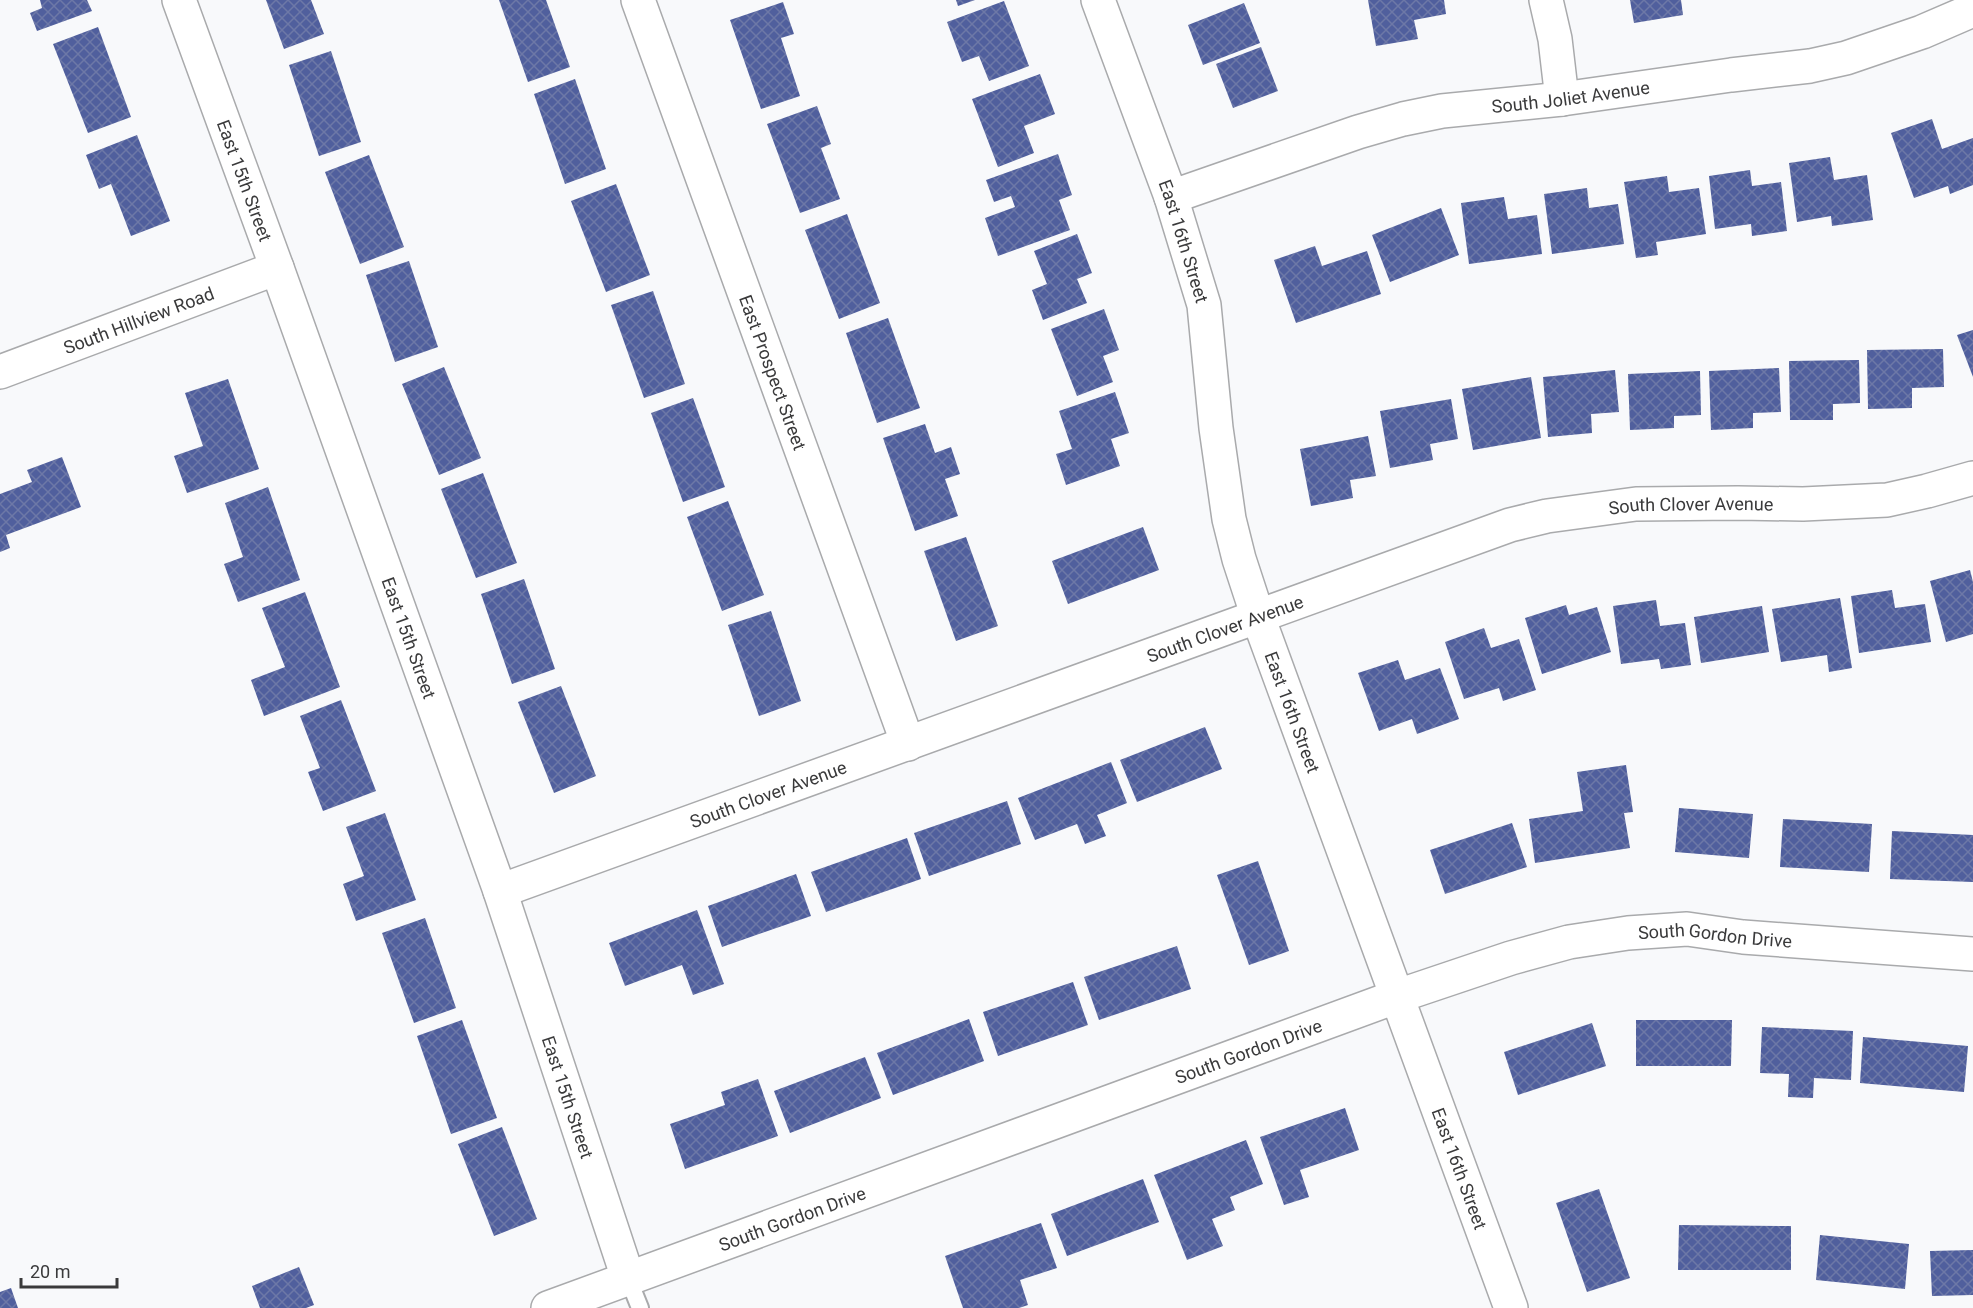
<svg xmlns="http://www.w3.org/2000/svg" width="1973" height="1308" font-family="Roboto,sans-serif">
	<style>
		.building { fill: url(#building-cross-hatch) }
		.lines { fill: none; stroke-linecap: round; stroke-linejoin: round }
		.service-casing { stroke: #a9aaac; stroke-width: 20 }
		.minor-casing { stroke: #a9aaac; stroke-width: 36 }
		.service { stroke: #fff; stroke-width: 16 }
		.minor { stroke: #fff; stroke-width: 33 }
		.labels { text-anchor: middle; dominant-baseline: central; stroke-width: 6; stroke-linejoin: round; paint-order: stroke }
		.street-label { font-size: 18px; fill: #3a3a3b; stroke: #f8f9fb }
	</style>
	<defs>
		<pattern id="building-cross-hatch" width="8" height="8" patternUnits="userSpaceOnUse" patternTransform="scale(1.5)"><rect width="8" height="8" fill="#505f9d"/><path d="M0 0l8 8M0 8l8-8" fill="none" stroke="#6d78a7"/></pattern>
	</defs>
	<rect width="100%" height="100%" fill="#f8f9fb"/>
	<g class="building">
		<polygon points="40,0 87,0 92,11 37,31 30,13 42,8"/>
		<polygon points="266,0 311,0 324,34 284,49"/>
		<polygon points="499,0 546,0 570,67 528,82"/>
		<polygon points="956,0 975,0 958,6"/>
		<polygon points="1368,0 1444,0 1446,14 1414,20 1418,39 1376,46"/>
		<polygon points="1630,0 1681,0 1683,15 1634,23"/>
		<polygon points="1004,1 1029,66 989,81 979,56 962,62 947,22"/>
		<polygon points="783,2 794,34 781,38 800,96 761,109 730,20"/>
		<polygon points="1244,3 1260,43 1203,65 1188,25"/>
		<polygon points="98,27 131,117 88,133 53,44"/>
		<polygon points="1261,47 1278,91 1233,108 1216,64"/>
		<polygon points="331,51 361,142 319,156 289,65"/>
		<polygon points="1040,74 1055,114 1024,126 1034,153 998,167 972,99"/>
		<polygon points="575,79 606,169 565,184 534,94"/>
		<polygon points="817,106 831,144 821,148 840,199 800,213 767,124"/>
		<polygon points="1932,119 1942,149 1973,138 1973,185 1950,194 1948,186 1914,198 1891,133"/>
		<polygon points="137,135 170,221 131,236 111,184 99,189 86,155"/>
		<polygon points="1058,154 1072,195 1059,200 1070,230 998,256 985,218 1015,207 1011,196 994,202 986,180"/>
		<polygon points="369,155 404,247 360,264 325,172"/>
		<polygon points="1830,157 1834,180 1867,175 1873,220 1832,226 1831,216 1797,222 1789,163"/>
		<polygon points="1750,170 1752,186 1781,182 1787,231 1752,236 1751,224 1715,229 1709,176"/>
		<polygon points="1667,176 1669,192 1699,188 1706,234 1656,242 1658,255 1636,258 1624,182"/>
		<polygon points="616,184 650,275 606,292 571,201"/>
		<polygon points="1587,188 1589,208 1618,204 1624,244 1552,254 1544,194"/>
		<polygon points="1504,197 1508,219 1537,215 1542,254 1469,264 1461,203"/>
		<polygon points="1441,208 1459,255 1390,282 1372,235"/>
		<polygon points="847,214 880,303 839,319 805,230"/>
		<polygon points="1077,234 1092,273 1077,279 1087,303 1043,320 1032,290 1047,284 1034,251"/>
		<polygon points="1315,246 1322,266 1367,251 1381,294 1296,323 1274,260"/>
		<polygon points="409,261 438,347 395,362 366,275"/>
		<polygon points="653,291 685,384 644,398 611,305"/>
		<polygon points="1104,309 1119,350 1103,356 1113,382 1077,396 1051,329"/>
		<polygon points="888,318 920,408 877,423 846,333"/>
		<polygon points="1973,330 1973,377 1957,335"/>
		<polygon points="1943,349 1944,387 1912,388 1912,408 1868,409 1867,350"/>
		<polygon points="1859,360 1860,403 1833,404 1833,420 1790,420 1789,361"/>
		<polygon points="444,367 481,458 439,475 402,384"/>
		<polygon points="1779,368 1781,412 1753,413 1753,428 1711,430 1709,371"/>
		<polygon points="1615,370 1619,412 1591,414 1592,433 1548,437 1543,377"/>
		<polygon points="1700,371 1701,415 1674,416 1674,428 1630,430 1628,374"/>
		<polygon points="1531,377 1541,438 1473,450 1462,389"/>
		<polygon points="228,379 259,469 187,493 174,456 203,446 185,393"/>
		<polygon points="1115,392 1129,433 1111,439 1120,466 1066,485 1056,454 1072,449 1059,411"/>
		<polygon points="693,398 725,487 683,502 651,413"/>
		<polygon points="1451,399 1458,439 1430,444 1433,460 1390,468 1380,411"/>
		<polygon points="925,424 935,453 951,447 960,474 945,479 958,516 915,531 883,438"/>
		<polygon points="1368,436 1376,476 1350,480 1353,498 1311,506 1300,449"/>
		<polygon points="62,457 81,507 6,535 10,548 0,552 0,494 32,482 27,470"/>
		<polygon points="483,473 517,563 476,578 441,489"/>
		<polygon points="268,487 300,580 238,602 224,564 243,557 225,503"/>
		<polygon points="728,501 764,595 722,611 687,517"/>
		<polygon points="1143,527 1159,570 1068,604 1052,561"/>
		<polygon points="966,537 998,626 956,641 924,551"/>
		<polygon points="1970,570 1973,582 1973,634 1946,642 1930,581"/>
		<polygon points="524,579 555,669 512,684 481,594"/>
		<polygon points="1892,590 1895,608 1925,604 1931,642 1859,653 1851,596"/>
		<polygon points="305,592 340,687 264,716 251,680 285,667 262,608"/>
		<polygon points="1840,598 1852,668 1829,672 1827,655 1781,662 1772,609"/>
		<polygon points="1656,600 1660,626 1685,623 1691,665 1661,669 1659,659 1621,664 1613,606"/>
		<polygon points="1566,605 1569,615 1597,607 1611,652 1542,674 1525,618"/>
		<polygon points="1762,606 1769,652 1701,663 1694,617"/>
		<polygon points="771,611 801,701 759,716 728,625"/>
		<polygon points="1484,628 1491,648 1519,639 1536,690 1503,701 1499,688 1464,699 1445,642"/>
		<polygon points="1398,660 1405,680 1440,668 1459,719 1417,734 1412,719 1379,731 1358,673"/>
		<polygon points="561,686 596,776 554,793 518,702"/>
		<polygon points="341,700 376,791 323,811 308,772 320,768 300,716"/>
		<polygon points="1205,727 1222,769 1137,802 1120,760"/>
		<polygon points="1111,762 1127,803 1097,815 1106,836 1085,844 1077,824 1035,840 1018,798"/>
		<polygon points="1626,765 1633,812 1624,813 1630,848 1535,863 1529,819 1583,811 1577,772"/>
		<polygon points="1007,801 1021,844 929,876 914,833"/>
		<polygon points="1679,808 1753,814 1749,858 1675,852"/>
		<polygon points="385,813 416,900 356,921 343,884 364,876 346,827"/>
		<polygon points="1783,819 1872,824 1869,872 1780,867"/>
		<polygon points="1512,823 1527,867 1445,894 1430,850"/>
		<polygon points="1892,831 1973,835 1973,882 1890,879"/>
		<polygon points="907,838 921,879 826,912 811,872"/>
		<polygon points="1258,861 1289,951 1249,965 1217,875"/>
		<polygon points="796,874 811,916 722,947 708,906"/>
		<polygon points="697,910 724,984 693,995 682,965 625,986 609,943"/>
		<polygon points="425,918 456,1008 414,1023 382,933"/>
		<polygon points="1177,946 1191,989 1099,1020 1084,977"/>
		<polygon points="1073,982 1088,1025 998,1056 983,1012"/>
		<polygon points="969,1019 984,1061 893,1095 877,1053"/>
		<polygon points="462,1020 497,1118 451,1134 417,1036"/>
		<polygon points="1636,1020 1732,1020 1731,1066 1636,1066"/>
		<polygon points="1592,1023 1606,1066 1518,1095 1504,1052"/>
		<polygon points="1762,1027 1853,1031 1851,1080 1814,1078 1813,1098 1788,1097 1789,1074 1760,1073"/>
		<polygon points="1863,1037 1968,1046 1964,1092 1860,1083"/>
		<polygon points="865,1057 881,1098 790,1133 774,1091"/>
		<polygon points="758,1079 778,1136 685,1169 670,1124 725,1105 721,1092"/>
		<polygon points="1345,1108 1359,1150 1300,1170 1309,1197 1284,1205 1260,1137"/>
		<polygon points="502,1127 537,1219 494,1236 458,1144"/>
		<polygon points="1246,1140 1263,1184 1230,1197 1235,1210 1212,1219 1223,1246 1187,1260 1154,1175"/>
		<polygon points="1143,1179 1159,1222 1067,1256 1051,1214"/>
		<polygon points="1599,1189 1630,1278 1587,1292 1556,1203"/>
		<polygon points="1041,1223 1057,1268 1020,1280 1028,1305 1019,1308 963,1308 945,1256"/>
		<polygon points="1679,1225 1791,1226 1791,1270 1678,1270"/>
		<polygon points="1820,1235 1909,1244 1905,1289 1816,1280"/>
		<polygon points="1973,1250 1973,1295 1932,1296 1930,1251"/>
		<polygon points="299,1267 314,1305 306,1308 260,1308 252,1286"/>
		<polygon points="11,1288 18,1308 0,1308 0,1292"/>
	</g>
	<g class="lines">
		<g class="service-casing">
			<polyline id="service" points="628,1278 640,1308"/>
		</g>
		<g class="minor-casing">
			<g id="minor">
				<path id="s1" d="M179 0 277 268 500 891 628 1278"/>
				<path id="s2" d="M638 0 908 744"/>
				<path id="s3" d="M1098 0 1171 197 1204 305 1216 428 1229 519 1239 559 1258 617 1511 1308"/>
				<polyline points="1546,0 1555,39 1562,99"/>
				<path id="s4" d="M1171 197 1358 132 1403 119 1442 111 1562 99 1731 75 1810 66 1846 58 1922 32 1973 10"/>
				<path id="s5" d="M0 372 277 268"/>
				<path id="s6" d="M500 891 1510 525 1547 516 1636 504 1738 503 1803 504 1887 500 1927 491 1973 478"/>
				<path id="s7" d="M548 1308 1398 996 1511 958 1569 942 1628 933 1687 929 1743 937 1973 954"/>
			</g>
		</g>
		<use href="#service" class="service"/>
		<use href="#minor" class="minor"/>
	</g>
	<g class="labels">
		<g class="street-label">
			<text stroke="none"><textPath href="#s4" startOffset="414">South Joliet Avenue</textPath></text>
			<text stroke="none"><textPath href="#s1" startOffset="192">East 15th Street</textPath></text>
			<text stroke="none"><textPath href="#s3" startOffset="256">East 16th Street</textPath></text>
			<text stroke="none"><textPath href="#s5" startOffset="148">South Hillview Road</textPath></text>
			<text stroke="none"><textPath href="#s2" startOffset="396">East Prospect Street</textPath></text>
			<text stroke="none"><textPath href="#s6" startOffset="1257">South Clover Avenue</textPath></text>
			<text stroke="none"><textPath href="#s6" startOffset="771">South Clover Avenue</textPath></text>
			<text stroke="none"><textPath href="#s1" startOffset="678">East 15th Street</textPath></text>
			<text stroke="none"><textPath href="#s3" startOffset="742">East 16th Street</textPath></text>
			<text stroke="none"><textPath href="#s6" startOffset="285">South Clover Avenue</textPath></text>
			<text stroke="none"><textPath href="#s7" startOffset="1232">South Gordon Drive</textPath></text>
			<text stroke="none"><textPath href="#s7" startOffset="746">South Gordon Drive</textPath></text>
			<text stroke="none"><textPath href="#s1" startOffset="1164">East 15th Street</textPath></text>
			<text stroke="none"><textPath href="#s3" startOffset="1228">East 16th Street</textPath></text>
			<text stroke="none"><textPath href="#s7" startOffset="260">South Gordon Drive</textPath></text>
		</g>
	</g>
	<path d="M21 1278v9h96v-9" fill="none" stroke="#3a3a3b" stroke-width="3"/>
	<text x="30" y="1278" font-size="18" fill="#3a3a3b" stroke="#f8f9fb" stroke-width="4.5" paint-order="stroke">20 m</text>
</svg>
